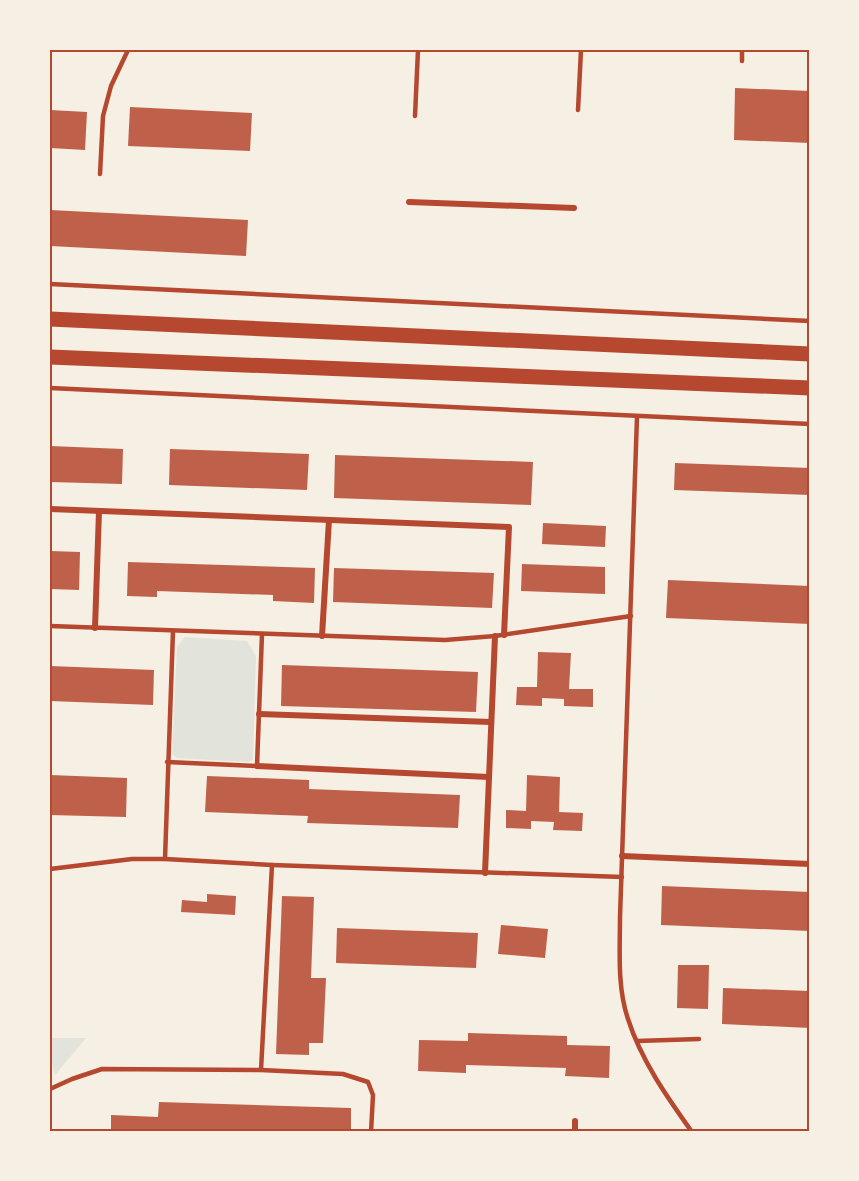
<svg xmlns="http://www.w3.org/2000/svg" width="859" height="1181" font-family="'Zilla Slab',serif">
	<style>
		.green { fill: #e2e4dc }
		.building { fill: #bf614a }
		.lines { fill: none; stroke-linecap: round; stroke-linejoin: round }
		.service { stroke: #b5482f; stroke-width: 4.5 }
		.minor { stroke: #b5482f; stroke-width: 6 }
		.primary { stroke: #b5482f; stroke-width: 15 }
		.neatline { fill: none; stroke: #b5482f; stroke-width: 2 }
	</style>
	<rect width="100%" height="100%" fill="#f6efe4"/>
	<g class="green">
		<polygon points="185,637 247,641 256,656 253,760 248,762 177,758 172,754 177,647"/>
		<polygon points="50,1038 86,1038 55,1075 50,1055"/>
	</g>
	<g class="building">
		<polygon points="735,88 810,91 810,143 734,140"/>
		<polygon points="130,107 252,113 250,151 128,146"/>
		<polygon points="50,110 87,112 85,150 50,148"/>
		<polygon points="50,210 248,220 246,256 50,246"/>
		<polygon points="50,446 123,449 122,484 50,482"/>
		<polygon points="170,449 309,454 307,490 169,485"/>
		<polygon points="335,455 533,462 531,505 334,498"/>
		<polygon points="675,463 810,468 810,495 674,490"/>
		<polygon points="543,523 606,526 605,547 542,544"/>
		<polygon points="50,551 80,552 79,590 50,589"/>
		<polygon points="128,562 315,568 314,603 273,601 273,595 157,591 157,597 127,596"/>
		<polygon points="522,564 605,567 605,594 521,591"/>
		<polygon points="334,568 494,573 492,608 333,602"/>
		<polygon points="668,580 810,586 810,624 666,618"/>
		<polygon points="538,652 571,653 569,689 593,689 593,707 564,706 564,699 542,698 542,706 516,705 517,687 537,687"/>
		<polygon points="282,665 478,672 476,712 281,706"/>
		<polygon points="50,666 154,670 153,705 50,701"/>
		<polygon points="50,775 127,778 126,817 50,815"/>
		<polygon points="527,775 560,777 559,812 583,813 582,831 553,830 554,822 531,821 531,829 506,828 506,810 526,811"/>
		<polygon points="207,776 309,780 309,789 460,795 458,828 307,823 308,816 205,812"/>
		<polygon points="662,886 810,892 810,931 661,925"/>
		<polygon points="207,894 236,896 235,915 181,912 182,900 207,902"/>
		<polygon points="282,896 314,897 311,978 326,978 323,1043 309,1043 309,1055 276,1054"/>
		<polygon points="501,925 548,929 545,958 498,954"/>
		<polygon points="337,928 478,933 476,968 336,963"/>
		<polygon points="678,965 709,965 708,1009 677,1008"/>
		<polygon points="723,988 810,991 810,1028 722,1024"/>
		<polygon points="468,1033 567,1036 567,1045 610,1046 609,1078 565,1076 566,1068 466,1065 466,1073 418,1071 419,1040 468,1041"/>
		<polygon points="159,1102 351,1108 351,1132 111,1132 111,1115 158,1117"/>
	</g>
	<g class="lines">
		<g class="service">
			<polyline points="742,61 742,50"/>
			<polyline points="578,110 581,50"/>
			<polyline points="415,116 418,50"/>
			<polyline points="100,174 103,116 111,86 128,50"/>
			<polyline points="50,284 810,321"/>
			<polyline points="50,388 810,424"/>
			<path d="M637 417 620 917C620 950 617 987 628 1019 641 1060 667 1097 692 1132"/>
			<polyline points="50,626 445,640 495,636 631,616"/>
			<polyline points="167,762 257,766 262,634"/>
			<polyline points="165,859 173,631"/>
			<polyline points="50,869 132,859 165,859 272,865 622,877"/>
			<polyline points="637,1041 699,1039"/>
			<polyline points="261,1070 272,865"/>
			<polyline points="50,1089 72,1079 102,1069 261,1070 343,1074 368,1082 373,1095 371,1132"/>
		</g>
		<g class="minor">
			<polyline points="409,202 574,208"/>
			<polyline points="50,509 509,527 504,635"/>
			<polyline points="95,628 99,511"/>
			<polyline points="322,636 329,520"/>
			<polyline points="259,714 491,722"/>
			<polyline points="257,766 489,777"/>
			<polyline points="622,856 810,864"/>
			<polyline points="485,873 495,636"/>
			<polyline points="575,1132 575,1121"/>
		</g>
		<g class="primary">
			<polyline points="50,319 810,354"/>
			<polyline points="50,357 810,388"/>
		</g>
	</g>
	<rect width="859" height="1181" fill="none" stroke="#f6efe4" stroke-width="102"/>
	<rect x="51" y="51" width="757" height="1079" class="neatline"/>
</svg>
